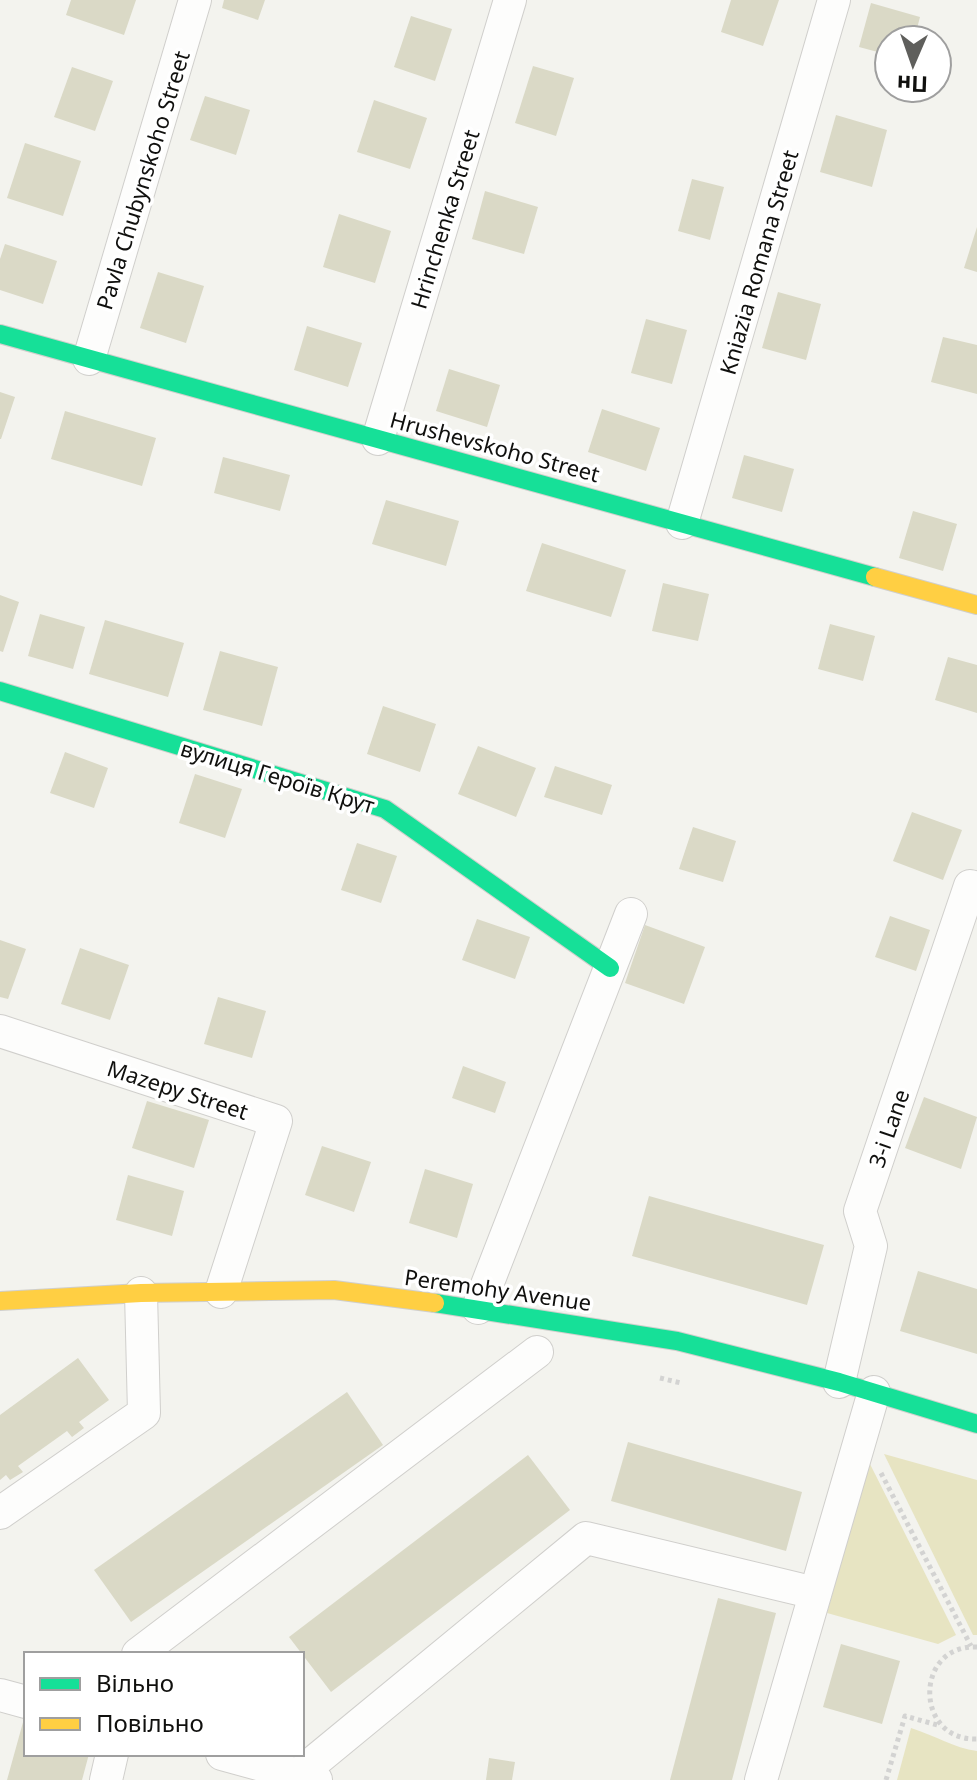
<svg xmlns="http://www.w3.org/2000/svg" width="977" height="1780" font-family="'Noto Sans',sans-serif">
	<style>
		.green { fill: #e7e4c2 }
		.building { fill: #dad9c6 }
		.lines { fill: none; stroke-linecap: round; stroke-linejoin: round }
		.street-casing { stroke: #d0cfcc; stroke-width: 34 }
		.fast-casing { stroke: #d0cfcc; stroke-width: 20 }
		.slow-casing { stroke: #d0cfcc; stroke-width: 20 }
		.path { stroke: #d3d3d2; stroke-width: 5; stroke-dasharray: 4 4; stroke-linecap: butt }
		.street { stroke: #fdfdfc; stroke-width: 32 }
		.fast { stroke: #16e098; stroke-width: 18 }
		.slow { stroke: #ffcf43; stroke-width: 18 }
		.labels { text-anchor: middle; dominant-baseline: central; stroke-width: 7; stroke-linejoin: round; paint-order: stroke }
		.street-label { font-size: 22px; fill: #10100e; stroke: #fff }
	</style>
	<rect width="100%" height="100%" fill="#f3f3ee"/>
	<g class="green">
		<polygon points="884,1454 977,1480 977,1635 973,1635"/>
		<polygon points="869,1462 956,1635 938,1644 827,1613"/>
		<path d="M911 1728C934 1735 954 1748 977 1751V1780H897Z"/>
	</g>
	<g class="building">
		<polygon points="71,0 136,0 124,35 66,15"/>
		<polygon points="224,0 265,0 258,20 222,8"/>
		<polygon points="731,0 779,0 763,46 721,32"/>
		<polygon points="871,3 920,17 914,40 889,40 889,55 859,47"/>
		<polygon points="411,16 452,29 435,81 394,67"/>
		<polygon points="533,66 574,78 556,136 515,123"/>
		<polygon points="72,67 113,81 95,131 54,117"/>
		<polygon points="205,96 250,110 236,155 190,140"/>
		<polygon points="374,100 427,118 410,169 357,152"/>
		<polygon points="836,115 887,130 872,187 820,172"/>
		<polygon points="25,143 81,161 63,216 7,198"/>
		<polygon points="692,179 724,187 710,240 678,231"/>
		<polygon points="485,191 538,207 524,254 472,239"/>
		<polygon points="339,214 391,231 375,283 323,267"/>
		<polygon points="977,227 977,272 964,268"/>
		<polygon points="5,244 57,261 43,304 0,290 0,259"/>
		<polygon points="158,272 204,286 186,343 140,328"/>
		<polygon points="778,292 821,304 806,360 762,348"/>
		<polygon points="646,319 687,330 672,384 631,373"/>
		<polygon points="307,326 362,343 348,387 294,370"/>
		<polygon points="943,337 977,345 977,394 931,382"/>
		<polygon points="449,369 500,385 487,427 436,411"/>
		<polygon points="0,392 15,397 1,439 0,439"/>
		<polygon points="602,409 660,428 646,471 588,452"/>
		<polygon points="65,411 156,438 142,486 51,459"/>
		<polygon points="744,455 794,469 782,512 732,498"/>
		<polygon points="223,457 290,475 280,511 214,493"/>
		<polygon points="386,500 459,521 446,566 372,544"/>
		<polygon points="913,511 957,524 943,571 899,558"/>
		<polygon points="542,543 626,570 611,617 526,591"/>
		<polygon points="663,583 709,594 698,641 652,631"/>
		<polygon points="0,595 19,602 3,652 0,651"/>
		<polygon points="40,614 85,627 73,669 28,656"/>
		<polygon points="105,620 184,643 168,697 89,674"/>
		<polygon points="830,624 875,636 863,681 818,669"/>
		<polygon points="220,651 278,667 262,726 203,710"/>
		<polygon points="948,657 977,665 977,713 935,700"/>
		<polygon points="383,706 436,724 420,772 367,754"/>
		<polygon points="478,746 536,768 516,817 458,794"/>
		<polygon points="65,752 108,768 94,808 50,793"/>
		<polygon points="555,766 612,785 602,815 544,797"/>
		<polygon points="195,774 242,789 225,838 179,823"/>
		<polygon points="912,812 962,830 943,880 893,861"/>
		<polygon points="693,827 736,841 723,882 679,869"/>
		<polygon points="357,843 397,856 381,903 341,890"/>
		<polygon points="890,916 930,930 916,971 875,957"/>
		<polygon points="477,919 530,937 515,979 462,960"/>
		<polygon points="645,925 705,947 684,1004 625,983"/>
		<polygon points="0,940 26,949 8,999 0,997"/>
		<polygon points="80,948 129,965 110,1020 61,1004"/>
		<polygon points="218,997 266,1011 252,1058 204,1044"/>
		<polygon points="463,1066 506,1082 495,1113 452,1098"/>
		<polygon points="924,1097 977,1117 961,1169 905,1148"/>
		<polygon points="147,1101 209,1120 194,1168 132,1148"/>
		<polygon points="322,1146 371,1162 354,1212 305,1195"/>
		<polygon points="425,1169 473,1184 457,1238 409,1223"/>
		<polygon points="128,1175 184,1191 172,1236 116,1220"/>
		<polygon points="649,1196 824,1245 807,1305 632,1256"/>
		<polygon points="918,1271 977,1289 977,1354 900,1331"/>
		<polygon points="78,1358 109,1400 79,1422 84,1428 72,1437 67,1431 18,1466 23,1472 10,1480 6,1475 0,1480 0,1415"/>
		<polygon points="347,1392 383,1445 131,1622 94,1570"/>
		<polygon points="628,1442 802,1492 786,1551 611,1501"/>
		<polygon points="528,1455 570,1510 331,1692 289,1637"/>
		<polygon points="718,1598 776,1613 732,1780 670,1780"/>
		<polygon points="841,1644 900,1661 882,1724 823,1707"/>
		<polygon points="25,1715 26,1754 89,1754 82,1780 7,1780"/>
		<polygon points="489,1758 515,1762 512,1780 486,1780"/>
	</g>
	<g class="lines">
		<g class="street-casing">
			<g id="street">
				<polyline points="89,359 195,0"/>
				<polyline points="378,439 510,0"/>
				<polyline points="682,523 834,0"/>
				<polyline points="0,1031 276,1121 221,1292"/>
				<polyline points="478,1308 631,914"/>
				<polyline points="839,1382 871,1246 860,1211 970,886 977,888"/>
				<polyline points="0,1513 144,1413 141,1293"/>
				<polyline points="138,1654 537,1352"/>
				<polyline points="0,1695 26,1702"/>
				<polyline points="222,1754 316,1780"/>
				<polyline points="106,1780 112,1754"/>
				<polyline points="297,1780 298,1775 586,1538 815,1593"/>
				<polyline points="761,1780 874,1392"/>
			</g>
		</g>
		<g class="fast-casing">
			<g id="fast">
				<polyline points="0,334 875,577"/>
				<polyline points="0,691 385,809 610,968"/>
				<polyline points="435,1303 677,1341 839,1382 977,1424"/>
			</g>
		</g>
		<g class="slow-casing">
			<g id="slow">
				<polyline points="875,577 977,605"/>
				<polyline points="0,1301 141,1293 334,1290 435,1303"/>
			</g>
		</g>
		<g class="path">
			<polyline points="660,1378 681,1383"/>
			<polyline points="881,1473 971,1646"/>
			<path d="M977 1647C914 1644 914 1741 977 1739"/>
			<polyline points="886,1780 905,1716 941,1726"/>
		</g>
		<use href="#street" class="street"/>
		<use href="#fast" class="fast"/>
		<use href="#slow" class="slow"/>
	</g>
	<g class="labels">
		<g class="street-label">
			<text transform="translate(142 180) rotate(-73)">Pavla Chubynskoho Street</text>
			<text transform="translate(444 219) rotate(-73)">Hrinchenka Street</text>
			<text transform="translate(758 262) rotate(-74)">Kniazia Romana Street</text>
			<text transform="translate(495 446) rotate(15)">Hrushevskoho Street</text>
			<text transform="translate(278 776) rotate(17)">вулиця Героїв Крут</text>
			<text transform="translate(178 1089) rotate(18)">Mazepy Street</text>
			<text transform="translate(888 1128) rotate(-71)">3-i Lane</text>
			<text transform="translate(498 1289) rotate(8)">Peremohy Avenue</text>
		</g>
	</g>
	<rect x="24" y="1652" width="280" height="104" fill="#ffffff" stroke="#9f9f9f" stroke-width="2"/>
	<rect x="40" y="1678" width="40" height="12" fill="#16e098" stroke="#9f9f9f" stroke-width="2"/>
	<text x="96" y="1692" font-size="24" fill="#10100e">Вільно</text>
	<rect x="40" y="1718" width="40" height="12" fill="#ffcf43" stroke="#9f9f9f" stroke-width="2"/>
	<text x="96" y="1732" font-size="24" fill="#10100e">Повільно</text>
	<g transform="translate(913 64) rotate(182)"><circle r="38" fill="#ffffff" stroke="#9f9f9f" stroke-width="2"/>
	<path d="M0-6L14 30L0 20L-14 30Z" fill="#5f5f5c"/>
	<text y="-12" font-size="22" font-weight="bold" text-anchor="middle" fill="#10100e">Пн</text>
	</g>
</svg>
